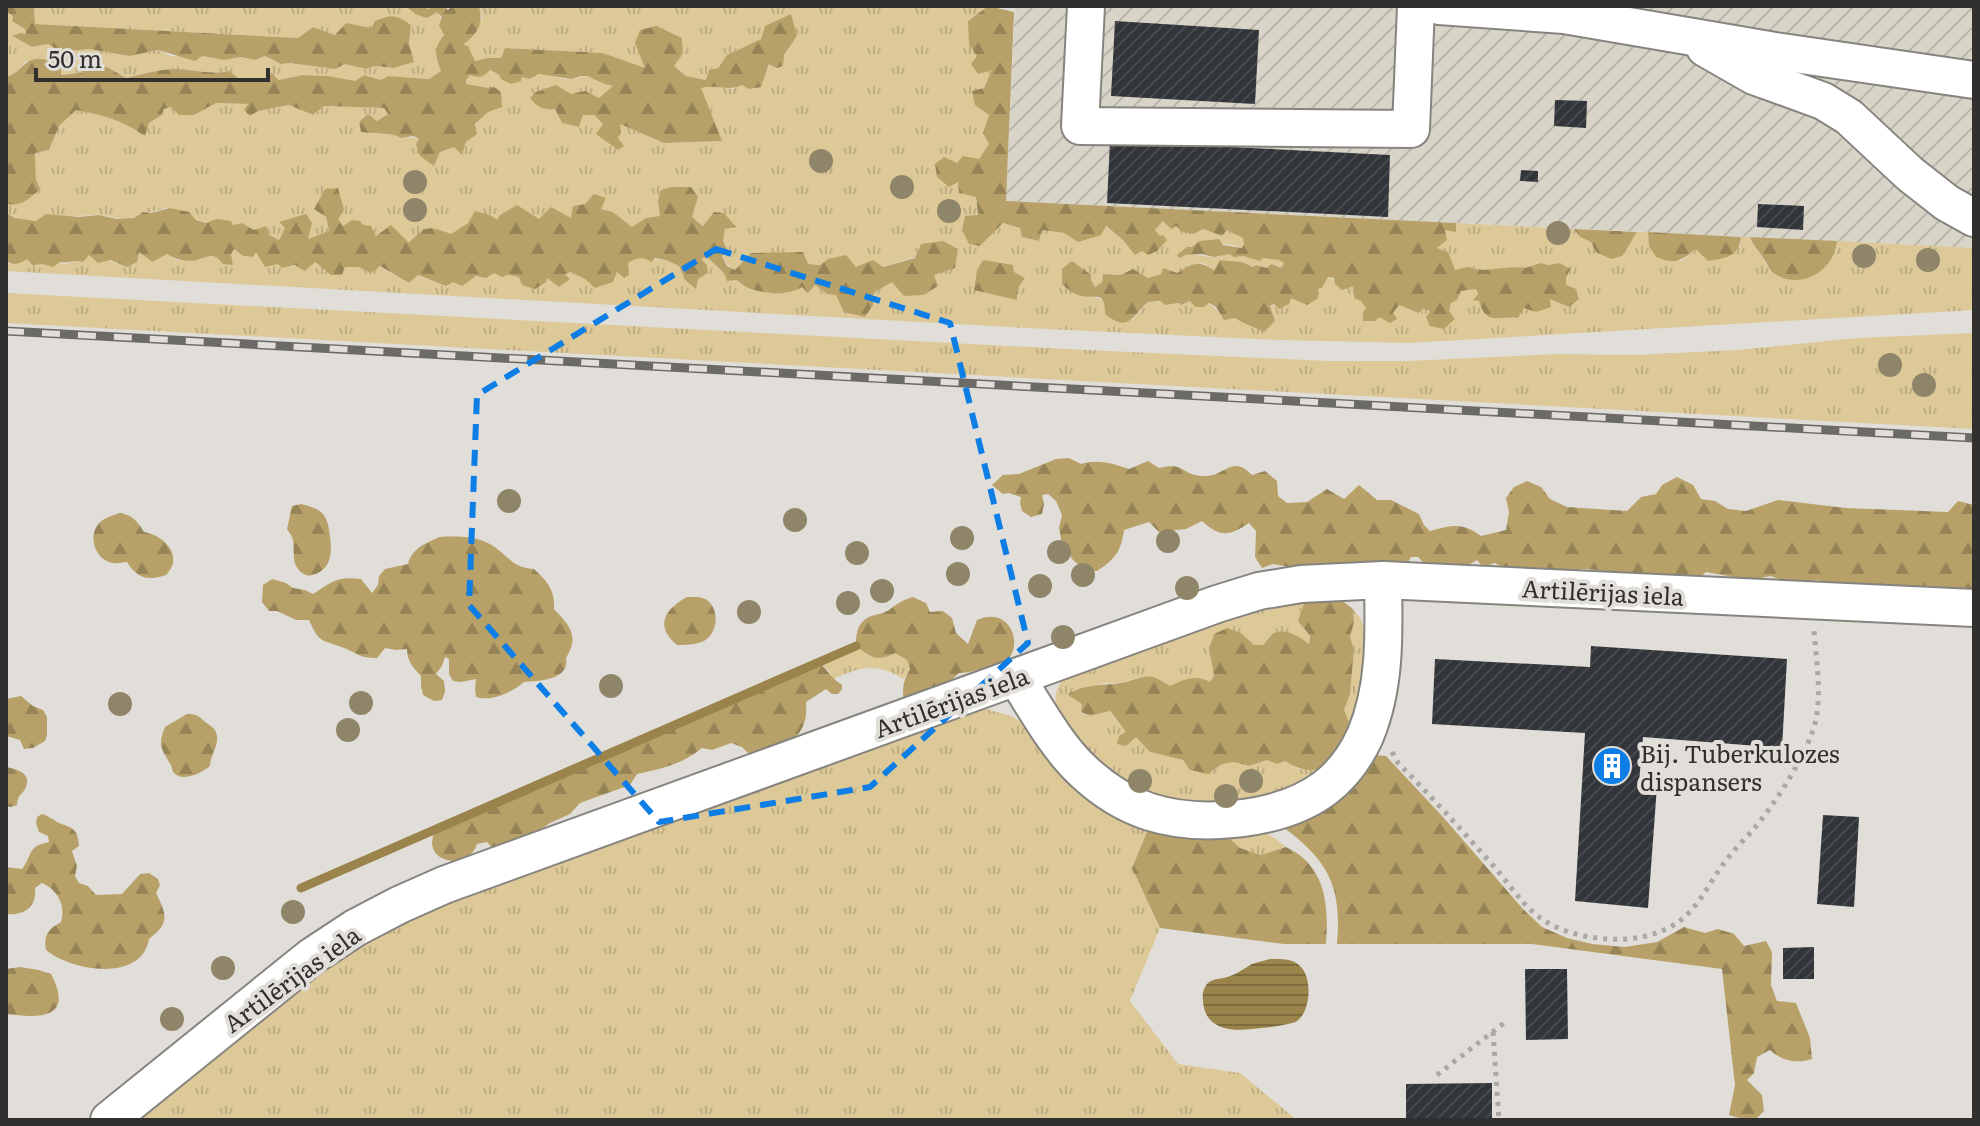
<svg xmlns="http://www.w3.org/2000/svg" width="1980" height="1126" font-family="Literata,serif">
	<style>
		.industrial { fill: url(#industrial-furrows) }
		.grass { fill: url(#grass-tufts) }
		.forest { fill: url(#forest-firs) }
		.water { fill: url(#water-rules) }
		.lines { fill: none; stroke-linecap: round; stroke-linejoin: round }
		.stream { stroke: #9a844b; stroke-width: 9 }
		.building { fill: url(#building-hatch) }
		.minor-casing { stroke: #86847f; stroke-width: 40 }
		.path { stroke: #aaa8a4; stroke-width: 5; stroke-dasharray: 4 6; stroke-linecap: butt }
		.minor { stroke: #fff; stroke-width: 36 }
		.rail-casing { stroke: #6c6a67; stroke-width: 9 }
		.rail { stroke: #e1ded9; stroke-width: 6; stroke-dasharray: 18; stroke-linecap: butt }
		.tree { fill: #8f8569 }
		.marked { fill: none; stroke: #0d7ee5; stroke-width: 6; stroke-dasharray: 16 10; stroke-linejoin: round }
		.labels { text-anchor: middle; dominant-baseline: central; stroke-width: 8; stroke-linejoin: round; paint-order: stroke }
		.street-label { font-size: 24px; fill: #31302e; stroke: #e1ded9 }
		.poi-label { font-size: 24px; fill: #31302e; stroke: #e1ded9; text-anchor: start }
	</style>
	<defs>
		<pattern id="industrial-furrows" width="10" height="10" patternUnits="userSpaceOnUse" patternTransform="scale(2)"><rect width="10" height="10" fill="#d9d4c8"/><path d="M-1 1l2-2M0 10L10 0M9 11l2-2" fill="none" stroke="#bbb6ac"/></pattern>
		<pattern id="grass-tufts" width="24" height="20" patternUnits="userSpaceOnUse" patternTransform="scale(2)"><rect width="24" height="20" fill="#ddc998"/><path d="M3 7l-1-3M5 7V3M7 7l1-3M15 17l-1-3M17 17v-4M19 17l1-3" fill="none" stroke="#bead83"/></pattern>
		<pattern id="forest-firs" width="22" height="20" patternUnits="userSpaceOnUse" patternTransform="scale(2)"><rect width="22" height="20" fill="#b8a168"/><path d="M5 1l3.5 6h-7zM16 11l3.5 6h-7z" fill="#968456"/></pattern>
		<pattern id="water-rules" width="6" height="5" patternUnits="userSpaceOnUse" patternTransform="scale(2)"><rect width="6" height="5" fill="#9a844b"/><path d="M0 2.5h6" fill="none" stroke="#7e6c3f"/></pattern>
		<pattern id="building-hatch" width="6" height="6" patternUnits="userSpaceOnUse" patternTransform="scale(2)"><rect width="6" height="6" fill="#323539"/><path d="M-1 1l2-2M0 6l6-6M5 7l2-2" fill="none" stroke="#474a4d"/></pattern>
	</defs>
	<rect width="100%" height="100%" fill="#e1ded9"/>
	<polygon class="industrial" points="1015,6 1974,6 1974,248 1006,201"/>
	<g class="grass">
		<path d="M34 6H406L415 14 437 12C449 26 442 43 436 58L441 71 429 79 388 76 381 80 364 75 355 82 328 76 303 75 277 80 272 73 264 80 238 78 228 71C211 75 195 70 177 69 160 69 143 74 126 78L107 67 92 69 84 67 82 73 61 75 26 61 13 76 6 77V11L11 13 13 16 12 21 25 29 26 34 13 37 32 47 48 44 61 52 89 49 130 56 158 50 171 56H202L224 60 241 57 255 60 265 56 281 64 290 63 335 69 345 64 366 69 375 66 394 68 414 62 409 43 411 25 372 28 335 35 313 27 298 38 35 24Z"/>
		<path d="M479 6H988L968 21 993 70 984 88 972 92 989 115V144L979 159 958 182 976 197 980 246 1003 223 1020 228 1022 237 1039 241 1042 230 1064 233 1105 226 1123 240 1135 255 1142 251H1157L1166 240 1160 236 1155 230 1163 221C1174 225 1183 232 1194 234L1203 229 1221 236 1227 230 1243 237 1244 244 1242 248 1232 245 1199 241 1185 255C1196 254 1202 256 1213 257 1226 257 1213 254 1226 254 1237 255 1249 257 1260 260L1263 258 1279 260 1285 263 1283 268 1275 265 1267 268 1257 265 1254 267 1242 262 1220 260 1214 270 1203 263 1189 265 1177 273 1161 274 1148 278 1133 269 1120 275 1103 274 1102 282 1095 287 1091 280 1084 297C1102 294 1117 310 1132 320L1148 302C1159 301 1170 304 1180 304 1185 304 1188 301 1193 301 1208 300 1216 307 1224 319L1235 318C1243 324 1255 327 1264 331L1270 307 1291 298 1301 300 1322 287 1327 277 1354 286 1366 308 1379 317 1393 313 1399 305 1417 313 1423 309 1449 311 1451 303 1460 291 1476 289 1479 300 1506 317 1524 308 1551 307 1549 298 1566 285 1560 263 1548 265 1541 263 1525 268C1515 266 1495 269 1483 270 1478 270 1474 268 1469 267 1464 267 1460 269 1455 270L1437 249 1445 230 1456 231V223L1574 229C1585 246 1609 246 1628 249L1630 241 1637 232H1648L1649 246 1681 261 1696 249 1740 247 1741 237H1750C1755 250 1765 258 1770 271L1836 251 1837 241 1974 248V310L1409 343 1279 340 1026 328 6 271V261L10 264 27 259 67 264 89 254 127 267 138 252 167 254 176 260H199L209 255 217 256 233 265 231 254 234 249 243 256 253 257 256 251 279 264 283 268 315 262 332 275H342L345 267 379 266 409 283 417 275 446 286 453 282 494 273 519 277 569 278 565 274 570 271 585 279 614 276 627 263 637 258 666 260 679 266 685 280 696 288 701 259 707 257 724 273 751 290 768 292 815 285 827 294 872 293 892 282 937 287 933 275 915 257 882 267H856L808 264 772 253H751L735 270C718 261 722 246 725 229L735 227 704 226 692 217 698 197 658 202 660 217 646 218 632 227 613 212 585 204 571 218 468 223 451 234 409 244 343 226 338 219 326 217 329 231 307 240 279 223 285 228 279 240 254 230 242 223C224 228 205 224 188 216 183 214 175 209 170 208 165 207 141 215 135 217 122 222 111 215 98 215 68 214 34 230 6 213V204L9 205 36 180 35 153 49 150 59 126 76 109C103 115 121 120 145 135L149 123 162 115 164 109 171 107 194 115 216 103 249 104 257 111 289 105 313 115 324 106 384 108 388 114 377 121 368 114 359 122 361 132C372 134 392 132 401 138 424 134 424 147 434 166L440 152 454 147 462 154C467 136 474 124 488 112V88L466 85V80L470 75 490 70C505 82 523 74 539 74 550 74 561 80 571 79 579 78 582 75 590 77 598 80 605 84 614 86L599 99 555 109 562 123 579 127 583 115H594L617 138 619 123 664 143 721 141 700 88 715 85 732 89 768 70 769 63 784 55 797 36 761 39 727 55 718 68 707 80 686 76 674 66 646 69 603 53 505 48 501 58H488L475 61 462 46 482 18Z"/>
		<polygon points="6,293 1086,350 1328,361 1408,361 1559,354 1635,355 1738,350 1857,338 1974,333 1974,429 6,323"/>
		<polygon points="1305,601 1304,630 1310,636 1309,644 1271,634 1263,645 1254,645 1241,633 1209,649 1214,676 1210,682 1170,686 1153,677 1139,677 1123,683 1105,683 1086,689 1075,689 1082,704 1081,713 1089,716 1109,711 1127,733 1136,736 1150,752 1183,760 1208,774 1222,764 1234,762 1249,766 1267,760 1277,764 1285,761 1301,770 1344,710 1350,694 1354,650 1350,636 1354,623 1353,609 1361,619 1367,641 1355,733 1297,794 1178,809 1101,776 1055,709 1056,692 1063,677 1254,609"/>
		<path d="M856 646 870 657 895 653 907 660 910 668 904 679C874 662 862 667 833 679L829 671 819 663Z"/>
		<polygon points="979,707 1011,716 1028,726 1149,827 1132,868 1160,928 1130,1001 1178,1064 1240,1073 1297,1120 128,1120 279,997 393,920"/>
		<path d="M1220 829C1252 829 1261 826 1286 847L1261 855 1240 848Z"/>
	</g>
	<g class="forest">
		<path d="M6 6H34L35 24 298 38 313 27 335 35 346 23 371 28 375 21C393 14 395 14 411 25L409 43 414 62 394 68 375 66 366 69 345 64 335 69 290 63 281 64 265 56 255 60 241 57 224 60 202 56 195 61 158 50 130 56 89 49 61 52 48 44 32 47 12 36 21 33 26 34 25 29 12 21 13 16 6 11Z"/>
		<path d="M406 6H424L428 9 433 6H444L448 10 452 6H479C484 26 477 33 463 45L468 46 475 61 488 58H501L505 48 603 53 645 68 635 43 640 30 656 26 682 38V55L674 66 686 76 706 80 709 70 718 68 727 55 761 39 765 26 791 14 797 36 784 55 783 66 777 68 769 64 761 87 749 89 742 85C728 92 718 84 701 88L722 141 664 143 620 124 621 132 618 138 624 146 618 150 596 134 603 124 594 115H583L579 127 562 123 555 109C543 110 537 107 530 98L536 92 556 85 571 94 585 91 599 98 613 86 605 84 587 76H581L571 79 539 74 529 79 522 77 521 81 511 84 501 79 499 75 490 70C482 78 480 78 470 75L466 80V84L488 88 494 87 501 92 502 107 488 112 475 124 477 134 466 142 462 155 454 147 440 152 434 166 420 156 416 144 419 139 413 136 401 138C392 132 372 134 361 132L359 122 368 114 377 121 388 114 384 108 324 106 313 115 289 105 258 111 250 116 244 110 248 104 216 103 194 115H179L171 107 164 109 162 115 149 123 145 136C122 120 103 115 76 110L59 126 49 150 35 153 36 180 40 189C29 199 21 207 6 204V77C21 74 24 57 41 59 47 59 54 63 61 64V75L82 73 84 66 92 69 107 67 126 78C143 74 160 69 177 69 195 70 211 75 229 71L238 78 264 80 272 73 278 80 303 75 328 76 355 81 364 75 381 80 388 76 429 79 441 71C435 55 433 49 444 35L439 25 442 17 437 12 427 18 415 14Z"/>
		<path d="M988 6 1014 12 1006 201 1456 223V232L1445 230 1447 240 1437 248 1448 252 1455 270C1460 269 1464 267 1469 267 1474 268 1478 270 1483 270 1495 269 1515 266 1525 268L1541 263 1548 265 1560 263 1570 269 1566 278V285L1576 289 1579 299 1569 307 1550 299 1551 307 1536 312 1524 308 1518 318C1497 315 1487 327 1479 301L1473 300 1478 294 1476 289 1461 291 1457 300 1451 303 1449 311 1455 319 1444 329 1430 326 1426 317 1431 311 1423 309 1418 313 1399 305 1393 313 1397 319 1390 323 1379 317 1375 321H1363V312L1366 308 1361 301 1354 298V286L1342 290 1335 284 1334 278 1328 277 1322 288 1318 289 1319 293 1317 299 1307 305 1291 298 1289 304 1279 309 1274 304 1270 306 1275 321 1264 332C1255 327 1243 324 1235 318L1224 320 1216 307 1209 303 1204 307H1195L1190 301 1181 305 1178 303 1165 305 1160 301 1148 302C1131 317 1129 333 1105 314 1105 288 1095 301 1078 295 1072 293 1067 288 1062 284V269L1072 261 1091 275V280L1095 287 1102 282 1103 274 1120 275 1133 269 1148 278 1161 274 1163 268 1177 273C1192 263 1198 260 1214 270L1220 260 1242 262 1253 267 1256 265 1267 268 1271 264 1282 268 1284 263 1279 260 1263 258 1260 261 1243 256 1234 257 1229 254 1214 257 1201 254 1185 255 1180 258 1177 255 1187 247H1192L1199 241 1219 239 1223 245 1242 248 1244 244 1243 238 1227 230 1222 236 1203 229 1194 234 1183 232 1176 226 1171 229 1163 221 1155 230 1160 236 1163 235 1167 240 1157 251 1148 255 1142 251 1135 255 1123 240 1106 226 1101 235 1078 242 1064 233 1042 230 1039 241 1022 237 1020 228 1003 223 980 246 969 244 962 230 965 216 978 215 976 197 959 193 958 182 949 187 937 177 935 164 944 157 957 163 963 156 979 159 989 144 983 133 989 115 975 105 972 91 984 88 992 70 978 74 971 64 977 56 969 44 968 21Z"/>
		<path d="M671 187H691L698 197 692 217 703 226 714 212 724 213 736 227 725 229 723 241 728 251 722 256 727 266 735 270 751 253 803 252 808 264 820 265 828 259 846 255 856 267 873 260 883 267 915 258 921 244 943 241 958 249 955 268 934 275 938 286 923 295 904 296 892 282 873 293V305L865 317 844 312 836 295 827 294 815 285 808 293 802 287C790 295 769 294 754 290 748 289 742 284 736 280L727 281 724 273 707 257 701 259 707 265 708 273 698 279 696 289 685 280 679 266 666 260 655 258 651 262C642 256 636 258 628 263L629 275 624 278 617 272 613 282 595 288 585 279 570 272 565 274 570 279 559 287 547 278 546 282 535 289 522 285 519 277 508 275 502 277 494 273 486 278 476 276 462 286 453 282 446 286 418 275 409 283 380 266 371 273 359 267H345L342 275H331L315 262 305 271 295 265 282 268 278 264 265 267 256 252 253 257 243 256 234 249 231 254 233 265 223 264C213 253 213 255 200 259 189 263 176 260 167 254L152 262 139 252 137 262 127 267 110 260 98 263 89 255 83 262C74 259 69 264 60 262L53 267 43 264 33 265 27 259C20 264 14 266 6 261V213L15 218 36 221 46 214 78 217 99 215 117 219 134 218 143 212 150 213 170 208 189 212 196 220 206 223 217 219 231 221 233 225 242 223 254 230 266 226 269 235 279 240 285 228 279 222 306 214 312 223 308 239 329 231 326 217 314 209 325 189 338 188 344 210 338 219 343 226 352 220 360 221 363 225 371 226 376 236 391 225 409 243C426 224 429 226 451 234L468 223 475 211 490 215 497 220 500 215 517 205 539 219 551 207 571 218 573 206 585 204 594 194 606 198 601 209 613 212 632 227 646 218 660 216 658 202 660 191Z"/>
		<path d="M1574 229 1637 232C1631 240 1629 248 1622 256L1611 259 1596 252 1591 242 1580 237Z"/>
		<path d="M1648 232 1741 237C1739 257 1725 258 1708 261L1696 249C1680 261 1676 265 1656 257L1649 246Z"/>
		<path d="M1750 237 1837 241C1835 270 1801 291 1775 274 1768 270 1769 265 1764 259 1759 251 1754 247 1750 237Z"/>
		<polygon points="983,260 1013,265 1014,272 1025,278 1017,289 1017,300 974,290 977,270"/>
		<path d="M1069 458 1081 464C1098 459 1112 463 1129 469L1148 461 1159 468C1184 462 1181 474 1201 476 1226 478 1231 453 1252 475L1265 471 1277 481 1278 496 1287 503 1307 502 1327 489 1344 499 1359 485 1377 500H1391L1419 514 1424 525 1430 531C1452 525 1462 522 1481 536L1506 530 1509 512 1506 498 1514 487 1527 481 1541 487 1550 499 1567 507 1627 511 1641 497 1656 494 1662 485 1677 477 1693 485 1701 499 1715 501 1728 509 1746 511 1778 500 1846 508 1948 512 1958 501 1974 505V598L1852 588 1816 580 1804 583 1787 582 1771 576 1750 580 1706 572 1697 580 1614 576 1598 570 1581 569 1570 574 1510 572 1495 563 1483 567 1477 560C1462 570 1445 568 1428 567L1418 557H1411L1407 564 1318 570 1301 565 1289 567 1273 564 1262 568 1255 557 1256 531 1249 523C1230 536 1220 538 1202 521L1186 529 1159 532 1149 522 1124 530C1121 552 1115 559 1097 571L1083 569 1073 560 1062 544 1059 528 1062 515 1056 501 1048 494 1042 495 1044 504 1042 514 1031 517 1022 511 1020 503 1021 497 1008 493 1003 494 992 485 1003 475 1019 474 1056 459Z"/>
		<path d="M301 504C323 509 328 515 330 537 332 552 332 567 316 574 311 575 309 577 304 574 290 566 295 551 293 540 292 536 289 532 287 529L292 506Z"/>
		<path d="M120 513C133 515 137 521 144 532 158 534 176 547 173 563 173 566 168 573 166 575 149 581 137 579 127 562 122 562 118 564 113 563 97 561 88 539 97 526 102 518 111 516 120 513Z"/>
		<path d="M440 537C460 536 480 536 496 548 511 559 514 568 534 569 548 582 555 590 554 609 569 625 580 636 566 658 570 680 540 681 524 682 513 692 491 702 476 697L475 689 476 679 461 682 453 681 449 674V659L445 657 442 666 436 674 444 681 445 691 442 700 434 701 423 695 421 686V676C413 668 407 661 407 649L396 650 385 648 377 658C359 658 359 654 344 648 322 639 320 645 309 620H296L277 611H269L262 602 263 585 272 579 286 583 293 588 305 590 313 594C332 581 338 576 361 579L372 593 378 585 379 576 385 569 408 564C412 548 426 543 440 537Z"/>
		<path d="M687 597C694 597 701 596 707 600 720 610 718 633 704 641 696 645 685 645 677 645 654 626 665 609 687 597Z"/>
		<path d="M913 597 926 603 930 612 943 611 952 618 956 633 968 644 977 620C1014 603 1029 656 996 668 991 670 989 669 983 669 974 670 969 673 959 673L949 682 939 685 937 692 904 703C902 689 903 681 910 669L907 660 895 653C877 662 871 658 856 646 856 634 857 623 869 617 876 614 883 614 889 610 897 604 902 600 913 597Z"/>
		<path d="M1326 597 1341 600 1353 609 1354 623 1350 636 1354 650 1350 694 1344 710 1351 727C1334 758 1323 785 1285 761L1277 764 1267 760 1249 766 1234 762 1222 764 1208 774 1190 770 1183 760 1150 752 1136 737 1126 746 1117 744 1119 736 1126 732 1110 711 1090 716 1081 712 1082 704 1068 695C1080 684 1107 685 1122 683 1133 681 1142 675 1153 677 1159 679 1165 683 1170 686 1184 679 1196 674 1210 682L1214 676 1209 649 1214 634 1227 628 1241 633 1254 645H1263C1264 644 1271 635 1272 634 1284 627 1299 636 1309 644L1310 636 1298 621 1305 601Z"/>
		<path d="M819 663C828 670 832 679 842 685V689L838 694H832L826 689 806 702C809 737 789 743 761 757L749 754 742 747 731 743 712 750 702 748C683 764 661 769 637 774L630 785 580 803 570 814 550 823 537 832 493 849 487 842 477 844C470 868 433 865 432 843 432 840 434 833 435 830Z"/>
		<polygon points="21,696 33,706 43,710 47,717 47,735 45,741 33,748 24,749 20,740 6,736 6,699"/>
		<path d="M187 714C196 714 198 715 204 721 206 723 212 726 214 729 223 741 210 754 210 766 202 773 182 783 173 772 172 770 172 767 171 765 162 750 157 746 165 727Z"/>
		<path d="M1375 755 1386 756 1443 817 1523 909 1542 927 1567 938 1592 944 1625 947 1657 942 1684 927 1705 933 1718 929 1734 934 1744 946 1766 941 1772 952 1771 985 1777 1001 1796 1003 1810 1038 1812 1059C1797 1064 1782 1061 1770 1050L1757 1057 1754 1073 1747 1080 1762 1095 1764 1111 1755 1120H1746L1729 1115 1735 1085 1722 969 1532 944H1337C1342 887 1329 861 1283 827 1292 825 1301 823 1309 820 1337 807 1357 779 1375 755Z"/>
		<path d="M6 767C16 769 32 773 26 787 22 796 18 793 17 805L11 807 6 806Z"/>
		<path d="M42 814C49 816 53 820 59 823 73 828 78 829 79 846L72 851 77 866 75 876 79 883 88 886 96 895 122 894 140 874 149 873 158 879 160 885 156 893C167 915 170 923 149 939 142 983 71 971 46 950 43 936 48 929 61 922 66 906 58 890 42 883L35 888C37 907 24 916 6 914V867L22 869C34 853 26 847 49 842L48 836 39 832 36 823 37 817Z"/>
		<path d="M1149 827 1220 829 1240 848 1261 855 1286 847C1291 850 1298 853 1303 858 1328 880 1328 914 1326 944H1284L1160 928 1132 868Z"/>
		<path d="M20 967 39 970 51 974C75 1020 38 1018 6 1014V969Z"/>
	</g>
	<path class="water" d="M1270 959C1280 959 1291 958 1299 965 1313 976 1311 1011 1297 1021 1290 1026 1247 1030 1237 1030 1218 1029 1204 1021 1203 1001 1202 995 1203 989 1207 984 1212 979 1218 979 1224 978 1238 974 1241 970 1252 964 1257 962 1264 961 1270 959Z"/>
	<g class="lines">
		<polyline class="stream" points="301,888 856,646"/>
	</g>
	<g class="building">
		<polygon points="1115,21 1259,30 1255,104 1111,96"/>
		<polygon points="1555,100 1587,101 1586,128 1554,126"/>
		<polygon points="1110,141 1390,155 1388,217 1107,203"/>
		<polygon points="1521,170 1538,171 1538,182 1520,181"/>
		<polygon points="1758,204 1804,206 1803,230 1757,227"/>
		<polygon points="1591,646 1787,659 1782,748 1643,737 1639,783 1657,786 1648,908 1575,901 1585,733 1432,724 1435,659 1590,667"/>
		<polygon points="1823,815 1859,817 1854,907 1817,904"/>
		<polygon points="1814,947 1814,979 1783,979 1783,948"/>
		<polygon points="1525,969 1567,969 1568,1039 1526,1040"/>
		<polygon points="1492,1083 1492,1120 1406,1120 1406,1084"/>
	</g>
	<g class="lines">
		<g class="minor-casing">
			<g id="minor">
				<polyline points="1086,6 1080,126 1411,129 1416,6"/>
				<polyline points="1439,6 1564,15 1775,51 1974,80"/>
				<polyline points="1705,48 1754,76 1823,101 1849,117 1910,174 1947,203 1974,218"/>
				<path d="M1016 677C1035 707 1057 747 1083 771 1101 788 1125 804 1150 812 1201 828 1281 821 1325 788 1342 775 1356 756 1365 736 1386 687 1384 632 1383 580"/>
				<polyline points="109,1120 311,957 355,928 399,905 444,885 1217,604 1259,591 1301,584 1383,580 1974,608"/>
			</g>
		</g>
		<g class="path">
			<path d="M1392 752 1398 763C1429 794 1459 827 1489 861 1517 891 1526 918 1569 932 1602 942 1640 943 1670 927 1699 912 1708 882 1728 858 1735 849 1744 840 1752 831 1773 807 1801 763 1812 733 1824 701 1816 663 1814 630"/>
			<polyline points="1493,1032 1499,1120"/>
			<polyline points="1437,1075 1508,1020"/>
		</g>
		<use href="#minor" class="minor"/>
		<g class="rail-casing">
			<polyline id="rail" points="6,331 1974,438"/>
		</g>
		<use href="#rail" class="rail"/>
	</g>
	<g class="tree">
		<circle cx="821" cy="161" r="12"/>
		<circle cx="415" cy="182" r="12"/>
		<circle cx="902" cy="187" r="12"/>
		<circle cx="415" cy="210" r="12"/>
		<circle cx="949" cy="211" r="12"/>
		<circle cx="1558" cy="233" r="12"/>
		<circle cx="1864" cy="256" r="12"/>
		<circle cx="1928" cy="260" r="12"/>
		<circle cx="1890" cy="365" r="12"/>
		<circle cx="1924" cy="385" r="12"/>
		<circle cx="509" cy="501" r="12"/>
		<circle cx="795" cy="520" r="12"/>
		<circle cx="962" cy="538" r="12"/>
		<circle cx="1168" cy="541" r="12"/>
		<circle cx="1059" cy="552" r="12"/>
		<circle cx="857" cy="553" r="12"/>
		<circle cx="958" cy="574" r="12"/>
		<circle cx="1083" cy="575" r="12"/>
		<circle cx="1040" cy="586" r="12"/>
		<circle cx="1187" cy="588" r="12"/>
		<circle cx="882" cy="591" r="12"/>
		<circle cx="848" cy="603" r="12"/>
		<circle cx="749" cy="612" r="12"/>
		<circle cx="1063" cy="637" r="12"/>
		<circle cx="611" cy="686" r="12"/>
		<circle cx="361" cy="703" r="12"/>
		<circle cx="120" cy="704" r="12"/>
		<circle cx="348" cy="730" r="12"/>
		<circle cx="1140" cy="781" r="12"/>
		<circle cx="1251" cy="781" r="12"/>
		<circle cx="1226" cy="796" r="12"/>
		<circle cx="293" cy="912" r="12"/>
		<circle cx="223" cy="968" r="12"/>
		<circle cx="172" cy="1019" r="12"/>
	</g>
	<path class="marked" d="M716 249 950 323 1028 643 870 787 659 822 469 605 477 395Z"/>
	<defs>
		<g id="building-disc" transform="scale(2)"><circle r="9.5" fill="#0d7ee5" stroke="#e1ded9"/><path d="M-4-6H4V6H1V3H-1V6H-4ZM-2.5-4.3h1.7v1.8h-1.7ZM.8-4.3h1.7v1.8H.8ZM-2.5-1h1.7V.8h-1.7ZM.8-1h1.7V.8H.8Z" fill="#fff"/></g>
	</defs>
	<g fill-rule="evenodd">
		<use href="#building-disc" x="1612" y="766"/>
	</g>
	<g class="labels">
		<g class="street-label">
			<text transform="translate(1603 591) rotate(3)">Artilērijas iela</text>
			<text transform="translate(951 701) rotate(-20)">Artilērijas iela</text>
			<text transform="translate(291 978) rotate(-36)">Artilērijas iela</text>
		</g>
		<g class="poi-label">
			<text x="1640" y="752">Bij. Tuberkulozes<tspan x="1640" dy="28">dispansers</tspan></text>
		</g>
	</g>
	<rect width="1980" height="1126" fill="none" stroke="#31302e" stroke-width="16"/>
	<path d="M36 68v12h232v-12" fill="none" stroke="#31302e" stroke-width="4"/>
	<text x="48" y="68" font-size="24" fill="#31302e" stroke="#e1ded9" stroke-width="6" paint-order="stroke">50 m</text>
</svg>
